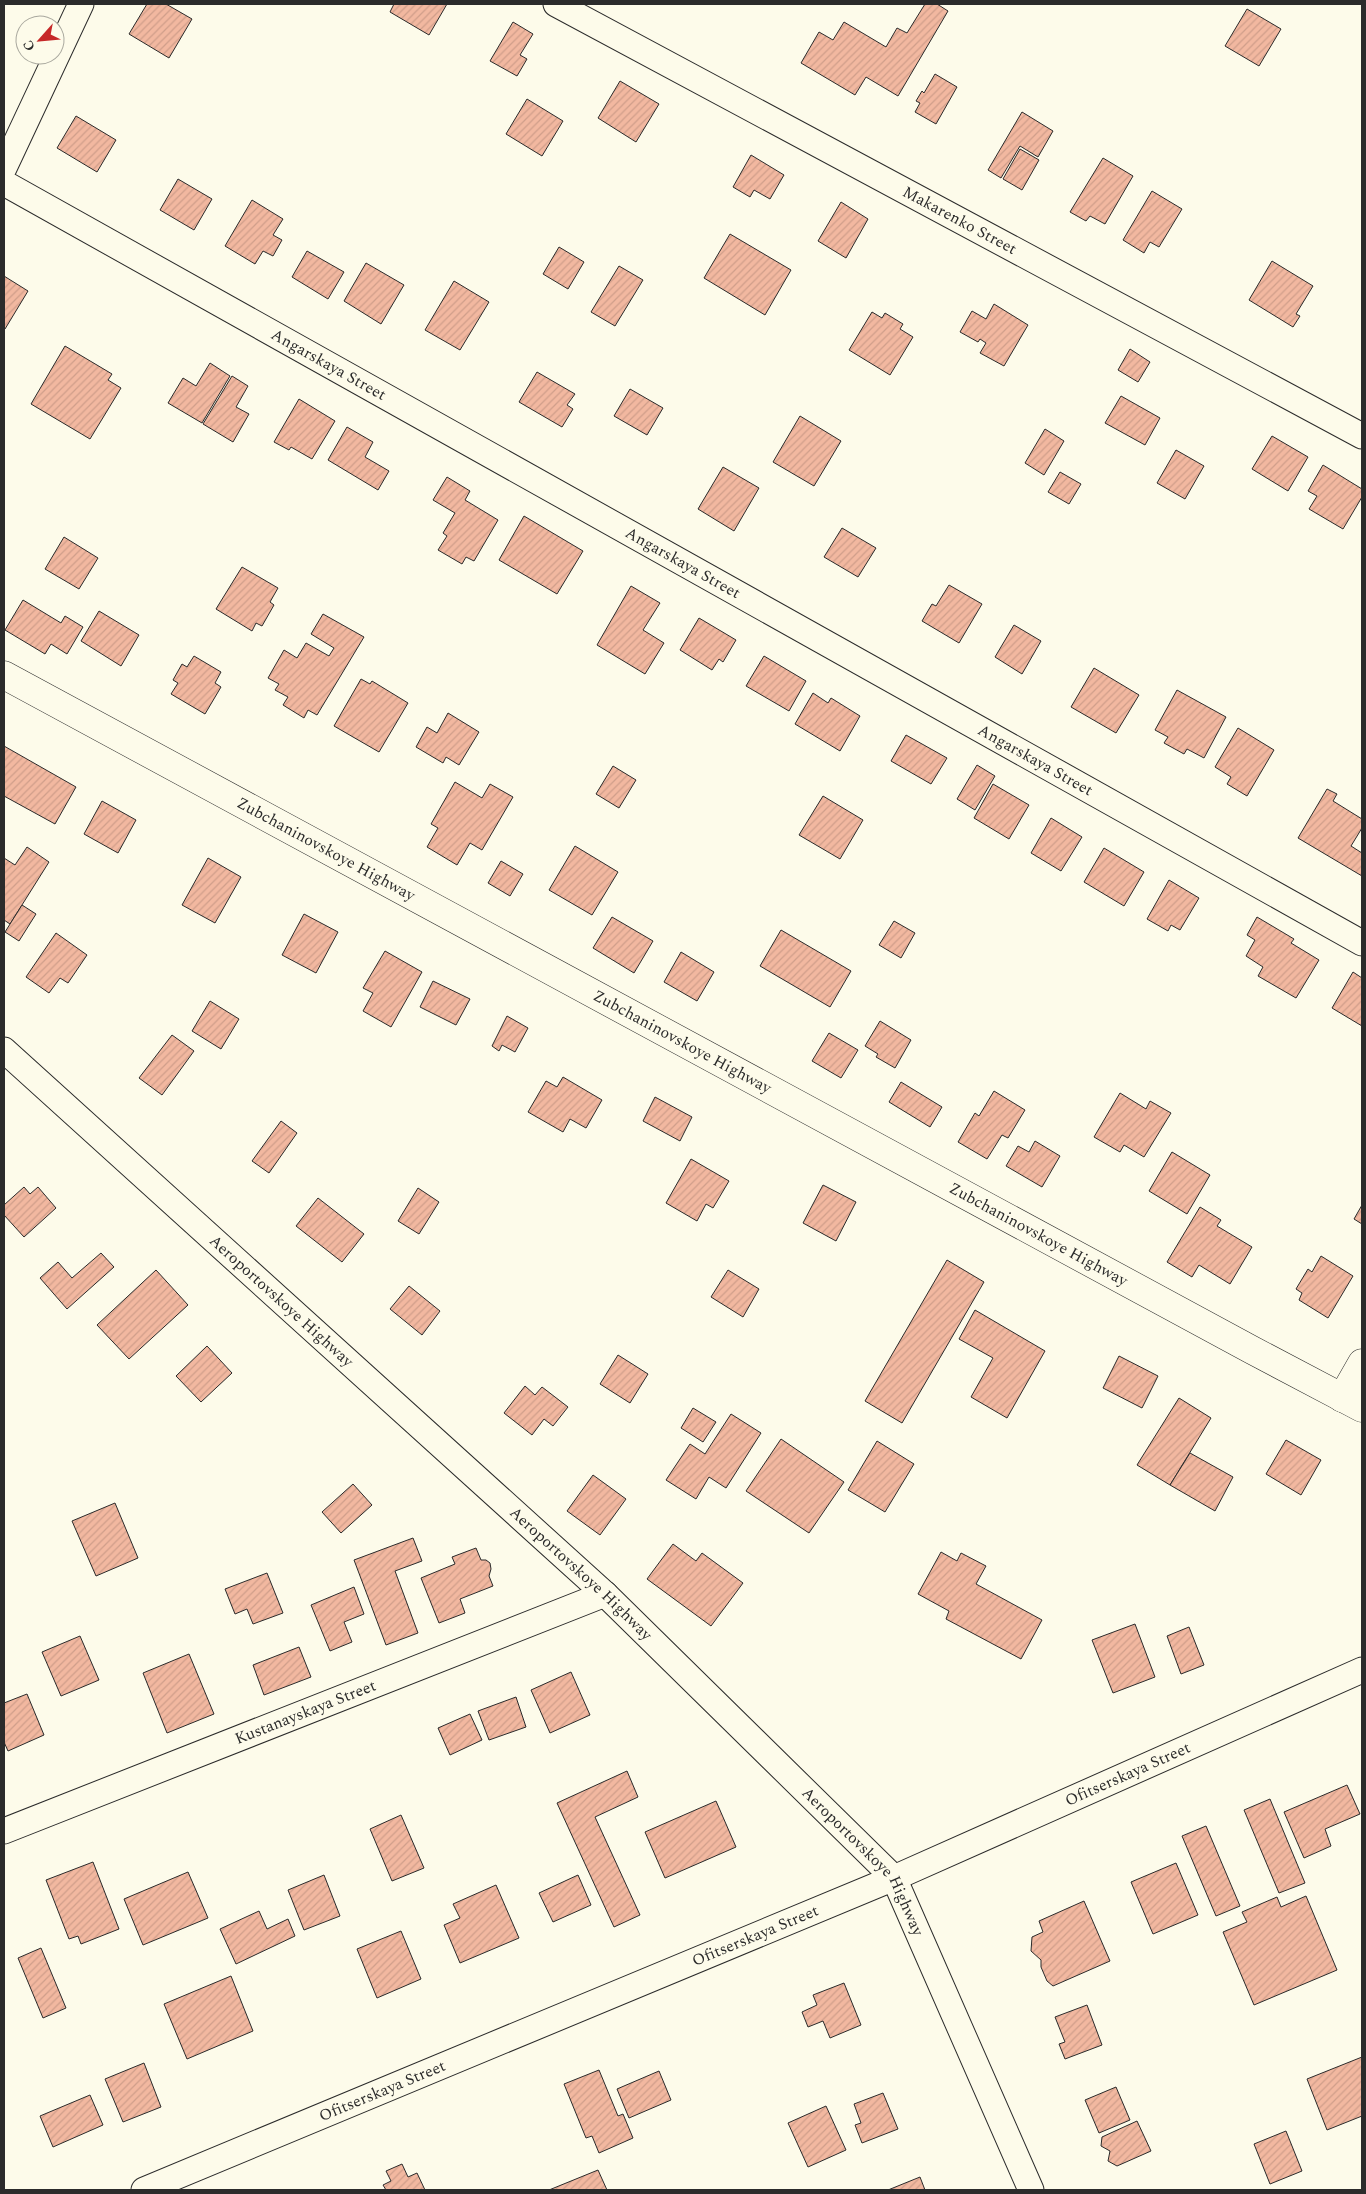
<svg xmlns="http://www.w3.org/2000/svg" width="1366" height="2194" font-family="Spectral,serif">
	<style>
		.building { fill: url(#building-hatch); stroke: #2b2b2b }
		.lines { fill: none; stroke-linecap: round; stroke-linejoin: round }
		.minor-casing { stroke: #2b2b2b; stroke-width: 27 }
		.tertiary-casing { stroke: #2b2b2b; stroke-width: 29 }
		.primary-casing { stroke: #2b2b2b; stroke-width: 29 }
		.minor { stroke: #fdfbea; stroke-width: 25 }
		.tertiary { stroke: #fdfbea; stroke-width: 28 }
		.primary { stroke: #fdfbea; stroke-width: 28 }
		.labels { text-anchor: middle; dominant-baseline: central; stroke-width: 4; stroke-linejoin: round; paint-order: stroke }
		.street-label { font-size: 16px; fill: #2b2b2b; stroke: #fdfbea }
	</style>
	<defs>
		<pattern id="building-hatch" width="6" height="6" patternUnits="userSpaceOnUse" patternTransform="scale(1.25)"><rect width="6" height="6" fill="#f2b8a0"/><path d="M-1 1l2-2M0 6l6-6M5 7l2-2" fill="none" stroke="#d09e8a"/></pattern>
	</defs>
	<rect width="100%" height="100%" fill="#fdfbea"/>
	<g class="building">
		<polygon points="147,4 166,4 192,19 169,58 129,34"/>
		<polygon points="394,4 447,4 429,35 390,12"/>
		<polygon points="925,4 937,4 948,11 898,96 866,77 855,95 801,63 819,32 833,40 844,22 886,47 897,28 907,33"/>
		<polygon points="1247,9 1281,29 1259,66 1225,46"/>
		<polygon points="513,22 533,34 520,55 527,59 517,76 490,61"/>
		<polygon points="935,74 957,87 936,124 915,112 920,103 916,101 922,91 924,93"/>
		<polygon points="620,81 659,104 636,142 598,118"/>
		<polygon points="527,99 563,121 542,156 506,134"/>
		<polygon points="1022,112 1053,131 1038,157 1020,146 1001,178 988,170"/>
		<polygon points="76,116 116,140 97,172 57,148"/>
		<polygon points="1020,149 1039,160 1022,190 1003,179"/>
		<polygon points="751,155 784,175 770,199 754,190 750,197 733,187"/>
		<polygon points="1103,158 1133,176 1105,224 1090,216 1086,221 1070,212"/>
		<polygon points="178,179 212,199 194,230 160,210"/>
		<polygon points="1152,191 1182,209 1159,247 1150,242 1144,253 1123,240"/>
		<polygon points="252,200 283,219 273,235 282,240 273,256 263,251 255,264 225,246"/>
		<polygon points="841,202 868,219 846,258 818,241"/>
		<polygon points="730,234 791,270 765,315 704,278"/>
		<polygon points="559,247 584,262 568,289 543,274"/>
		<polygon points="307,251 344,272 328,299 292,277"/>
		<polygon points="1272,261 1313,286 1296,314 1300,316 1293,327 1249,300"/>
		<polygon points="366,263 404,285 381,324 344,301"/>
		<polygon points="619,266 643,280 615,326 591,312"/>
		<polygon points="4,276 28,291 5,329 4,328"/>
		<polygon points="454,281 489,302 460,350 425,330"/>
		<polygon points="994,304 1028,325 1004,366 980,353 986,343 980,339 978,342 960,332 972,311 986,319"/>
		<polygon points="872,312 882,318 885,313 903,324 900,329 913,337 890,375 849,350"/>
		<polygon points="65,346 112,374 108,380 121,388 90,439 31,404"/>
		<polygon points="1130,349 1150,362 1138,382 1118,370"/>
		<polygon points="210,363 230,376 202,423 168,403 183,378 196,386"/>
		<polygon points="537,372 575,394 567,405 573,409 562,427 519,402"/>
		<polygon points="232,376 248,386 236,407 249,414 233,442 203,424"/>
		<polygon points="630,389 663,408 647,435 614,416"/>
		<polygon points="1121,396 1160,418 1145,445 1105,423"/>
		<polygon points="299,399 335,421 312,459 291,447 289,450 274,442"/>
		<polygon points="800,416 841,441 814,486 773,462"/>
		<polygon points="347,427 373,442 365,457 389,471 378,490 328,460"/>
		<polygon points="1045,429 1064,441 1044,475 1025,463"/>
		<polygon points="1272,436 1308,457 1288,491 1252,469"/>
		<polygon points="1176,450 1204,466 1185,499 1157,483"/>
		<polygon points="1323,465 1362,489 1362,497 1343,529 1309,509 1317,496 1308,491"/>
		<polygon points="723,467 759,488 734,531 698,509"/>
		<polygon points="1060,472 1081,484 1069,504 1048,492"/>
		<polygon points="447,477 470,491 465,500 498,520 474,561 466,557 462,564 438,550 447,536 443,533 455,513 433,500"/>
		<polygon points="524,516 583,551 557,594 499,560"/>
		<polygon points="842,528 876,548 858,577 824,557"/>
		<polygon points="64,537 98,558 79,589 45,569"/>
		<polygon points="242,567 278,588 270,602 274,605 262,626 256,623 252,631 216,609"/>
		<polygon points="949,585 982,604 959,643 922,621 932,604 936,606"/>
		<polygon points="631,586 660,603 643,630 664,643 645,674 597,645"/>
		<polygon points="23,600 61,623 65,616 83,627 67,654 51,644 45,654 5,630"/>
		<polygon points="99,611 139,635 121,666 81,641"/>
		<polygon points="323,614 364,637 317,715 308,710 304,718 283,705 288,697 275,690 279,684 268,678 284,650 297,658 306,643 329,656 334,648 311,634"/>
		<polygon points="699,618 736,640 723,662 719,659 712,670 680,650"/>
		<polygon points="1014,625 1041,641 1022,674 995,657"/>
		<polygon points="194,656 221,672 215,683 221,687 205,714 171,694 178,683 173,680 182,664 187,667"/>
		<polygon points="764,656 806,681 789,711 746,686"/>
		<polygon points="1094,668 1139,695 1116,733 1071,707"/>
		<polygon points="361,679 370,684 372,681 408,703 379,752 334,726"/>
		<polygon points="1177,690 1226,717 1204,758 1187,749 1184,754 1164,743 1168,737 1155,730"/>
		<polygon points="813,693 828,703 831,698 860,716 840,751 795,724"/>
		<polygon points="448,713 479,732 459,765 446,757 443,763 416,747 427,727 437,733"/>
		<polygon points="1238,728 1274,750 1247,796 1227,784 1231,777 1215,767"/>
		<polygon points="906,735 947,758 931,784 891,761"/>
		<polygon points="4,746 76,787 55,824 4,796"/>
		<polygon points="977,765 995,776 975,810 957,799"/>
		<polygon points="613,766 636,780 619,808 596,794"/>
		<polygon points="455,782 482,798 490,784 513,797 482,850 470,843 457,865 427,847 438,828 431,824"/>
		<polygon points="993,784 1029,805 1009,839 974,818"/>
		<polygon points="1327,789 1337,794 1333,801 1362,819 1362,828 1351,846 1362,853 1362,876 1298,838"/>
		<polygon points="823,796 863,820 840,859 799,835"/>
		<polygon points="102,801 136,820 118,853 84,834"/>
		<polygon points="1051,818 1082,837 1061,871 1031,853"/>
		<polygon points="575,846 618,872 592,915 549,890"/>
		<polygon points="27,847 49,862 10,924 4,920 4,858 15,865"/>
		<polygon points="1104,848 1144,872 1124,906 1084,882"/>
		<polygon points="208,858 241,877 215,923 182,905"/>
		<polygon points="501,861 523,874 510,896 488,883"/>
		<polygon points="1169,880 1199,898 1180,930 1171,925 1168,931 1147,919"/>
		<polygon points="22,905 36,914 19,941 5,932"/>
		<polygon points="304,914 338,932 316,973 282,955"/>
		<polygon points="612,917 653,941 634,973 593,948"/>
		<polygon points="1257,917 1294,939 1291,943 1319,960 1296,998 1258,976 1263,967 1246,956 1255,940 1247,935"/>
		<polygon points="894,921 915,933 901,958 879,945"/>
		<polygon points="781,930 851,971 830,1007 760,966"/>
		<polygon points="56,933 87,955 68,983 60,978 49,993 26,977"/>
		<polygon points="385,951 422,972 391,1027 363,1011 373,993 363,988"/>
		<polygon points="681,952 714,972 697,1001 664,982"/>
		<polygon points="1353,972 1362,978 1362,1026 1332,1008"/>
		<polygon points="433,981 470,999 456,1025 420,1007"/>
		<polygon points="210,1001 239,1019 221,1049 192,1031"/>
		<polygon points="507,1016 528,1028 515,1052 502,1045 499,1051 492,1046"/>
		<polygon points="880,1021 911,1040 895,1068 876,1057 878,1054 865,1046"/>
		<polygon points="829,1033 858,1050 841,1078 812,1061"/>
		<polygon points="172,1035 194,1051 162,1095 139,1078"/>
		<polygon points="563,1077 602,1100 586,1128 570,1119 563,1132 528,1112 546,1081 557,1087"/>
		<polygon points="901,1082 942,1107 930,1127 889,1102"/>
		<polygon points="994,1091 1025,1110 1008,1138 1002,1135 987,1159 958,1142 975,1113 979,1116"/>
		<polygon points="1120,1093 1146,1109 1150,1101 1171,1113 1144,1157 1124,1145 1120,1152 1094,1137"/>
		<polygon points="655,1097 692,1117 680,1141 643,1121"/>
		<polygon points="281,1121 297,1133 269,1173 252,1161"/>
		<polygon points="1035,1141 1060,1156 1042,1187 1006,1166 1018,1146 1029,1152"/>
		<polygon points="1172,1152 1210,1175 1187,1214 1149,1191"/>
		<polygon points="691,1159 729,1181 713,1208 706,1204 697,1221 666,1203"/>
		<polygon points="823,1185 856,1202 836,1241 803,1223"/>
		<polygon points="24,1187 30,1194 38,1187 56,1208 24,1237 4,1215 4,1205"/>
		<polygon points="418,1188 439,1202 419,1234 398,1221"/>
		<polygon points="318,1198 364,1234 342,1262 296,1226"/>
		<polygon points="1362,1205 1362,1224 1354,1219"/>
		<polygon points="1200,1207 1221,1220 1217,1226 1252,1247 1230,1284 1199,1265 1192,1277 1167,1262"/>
		<polygon points="101,1253 114,1267 67,1309 40,1278 58,1262 72,1278"/>
		<polygon points="1321,1256 1353,1276 1328,1318 1299,1300 1302,1293 1296,1289 1308,1269 1312,1272"/>
		<polygon points="947,1260 984,1282 902,1423 865,1401"/>
		<polygon points="156,1270 188,1305 129,1359 97,1325"/>
		<polygon points="728,1270 759,1289 743,1317 711,1297"/>
		<polygon points="409,1286 440,1311 422,1335 390,1309"/>
		<polygon points="975,1310 1045,1351 1007,1418 971,1397 993,1358 959,1339"/>
		<polygon points="207,1346 232,1373 201,1402 176,1376"/>
		<polygon points="618,1355 648,1374 630,1403 600,1384"/>
		<polygon points="1119,1356 1158,1376 1142,1408 1103,1388"/>
		<polygon points="525,1386 535,1395 542,1387 568,1407 553,1426 544,1419 532,1435 504,1413"/>
		<polygon points="1179,1398 1211,1418 1170,1485 1137,1465"/>
		<polygon points="693,1408 716,1422 703,1442 681,1428"/>
		<polygon points="731,1414 761,1433 726,1488 709,1477 696,1499 666,1480 690,1444 705,1454"/>
		<polygon points="781,1439 844,1482 809,1533 746,1491"/>
		<polygon points="1286,1440 1321,1460 1301,1495 1266,1474"/>
		<polygon points="877,1441 914,1464 885,1512 848,1490"/>
		<polygon points="1190,1453 1233,1477 1215,1511 1170,1485"/>
		<polygon points="593,1475 626,1499 600,1535 567,1511"/>
		<polygon points="353,1484 372,1505 341,1533 322,1512"/>
		<polygon points="115,1503 138,1558 96,1576 72,1521"/>
		<polygon points="413,1538 422,1561 395,1571 418,1633 386,1645 354,1560"/>
		<polygon points="673,1544 696,1561 702,1553 743,1583 711,1626 647,1579"/>
		<polygon points="476,1548 481,1560 486,1560 490,1563 491,1569 489,1576 493,1586 460,1599 465,1613 439,1623 421,1578 455,1564 452,1557"/>
		<polygon points="941,1552 957,1561 961,1553 986,1566 976,1584 1042,1620 1021,1659 946,1619 949,1611 918,1594"/>
		<polygon points="267,1573 283,1613 253,1624 247,1609 235,1614 225,1589"/>
		<polygon points="354,1587 364,1614 344,1622 352,1642 330,1651 311,1605"/>
		<polygon points="1135,1624 1155,1677 1113,1693 1092,1640"/>
		<polygon points="1189,1627 1204,1665 1181,1674 1167,1636"/>
		<polygon points="80,1636 99,1680 61,1696 42,1652"/>
		<polygon points="299,1647 311,1677 264,1695 253,1665"/>
		<polygon points="189,1654 214,1714 167,1733 143,1673"/>
		<polygon points="571,1672 590,1715 550,1733 531,1690"/>
		<polygon points="27,1694 44,1735 8,1751 4,1742 4,1703"/>
		<polygon points="516,1697 526,1727 489,1740 478,1711"/>
		<polygon points="470,1714 482,1740 450,1755 438,1728"/>
		<polygon points="627,1771 638,1797 595,1817 640,1915 614,1927 557,1803"/>
		<polygon points="1347,1785 1360,1814 1325,1829 1331,1846 1304,1858 1284,1812"/>
		<polygon points="1270,1799 1305,1883 1279,1893 1244,1810"/>
		<polygon points="716,1801 736,1847 665,1878 645,1832"/>
		<polygon points="401,1815 424,1868 392,1881 370,1829"/>
		<polygon points="1206,1826 1240,1906 1216,1916 1182,1836"/>
		<polygon points="93,1862 119,1929 81,1944 78,1936 69,1939 46,1880"/>
		<polygon points="1176,1863 1198,1915 1153,1934 1131,1882"/>
		<polygon points="188,1872 208,1918 143,1945 124,1899"/>
		<polygon points="324,1875 340,1916 304,1930 288,1890"/>
		<polygon points="578,1875 591,1905 553,1922 539,1893"/>
		<polygon points="496,1885 519,1938 460,1963 444,1925 460,1918 453,1904"/>
		<polygon points="1306,1896 1337,1970 1254,2005 1223,1932 1247,1922 1242,1912 1277,1897 1281,1907"/>
		<polygon points="1084,1901 1110,1961 1053,1986 1047,1981 1041,1967 1041,1960 1031,1951 1032,1937 1043,1932 1039,1921"/>
		<polygon points="259,1911 267,1929 288,1919 295,1936 236,1964 220,1929"/>
		<polygon points="401,1931 421,1979 377,1998 357,1949"/>
		<polygon points="41,1948 66,2008 43,2018 18,1958"/>
		<polygon points="231,1976 253,2031 187,2059 164,2004"/>
		<polygon points="844,1983 861,2025 830,2038 823,2021 808,2027 802,2012 817,2005 813,1995"/>
		<polygon points="1087,2005 1102,2045 1065,2059 1059,2044 1065,2042 1055,2017"/>
		<polygon points="1362,2057 1362,2116 1327,2130 1307,2079"/>
		<polygon points="144,2063 161,2107 123,2122 105,2079"/>
		<polygon points="599,2070 618,2116 623,2114 633,2138 599,2153 592,2136 586,2138 564,2084"/>
		<polygon points="659,2071 671,2100 629,2118 617,2089"/>
		<polygon points="1116,2087 1130,2120 1099,2133 1085,2100"/>
		<polygon points="883,2093 898,2129 862,2143 855,2125 861,2123 854,2104"/>
		<polygon points="90,2095 103,2125 53,2147 40,2116"/>
		<polygon points="826,2106 846,2150 808,2167 788,2123"/>
		<polygon points="1137,2121 1151,2151 1117,2166 1108,2161 1110,2151 1101,2146 1102,2137"/>
		<polygon points="1286,2131 1302,2171 1270,2184 1254,2144"/>
		<polygon points="402,2164 408,2177 417,2173 425,2190 386,2190 383,2185 391,2181 386,2171"/>
		<polygon points="598,2170 607,2190 549,2190"/>
		<polygon points="920,2177 925,2190 888,2190"/>
	</g>
	<g class="lines">
		<g class="minor-casing">
			<g id="minor">
				<path id="s1" d="M556 4 1362 436"/>
				<polyline points="4,168 81,4"/>
				<path id="s2" d="M4 183 1362 943"/>
				<path id="s3" d="M4 1050 605 1594 894 1878 1031 2190"/>
				<path id="s4" d="M4 1831 605 1594"/>
				<path id="s5" d="M144 2190 894 1878 1362 1670"/>
			</g>
		</g>
		<g class="tertiary-casing">
			<polyline id="tertiary" points="1342,1398 1362,1363"/>
		</g>
		<g class="primary-casing">
			<g id="primary">
				<path id="s6" d="M4 675 1252 1350 1362 1408"/>
			</g>
		</g>
		<use href="#minor" class="minor"/>
		<use href="#tertiary" class="tertiary"/>
		<use href="#primary" class="primary"/>
	</g>
	<g class="labels">
		<g class="street-label">
			<text stroke="none"><textPath href="#s1" startOffset="458">Makarenko Street</textPath></text>
			<text stroke="none"><textPath href="#s2" startOffset="372">Angarskaya Street</textPath></text>
			<text stroke="none"><textPath href="#s2" startOffset="778">Angarskaya Street</textPath></text>
			<text stroke="none"><textPath href="#s2" startOffset="1182">Angarskaya Street</textPath></text>
			<text stroke="none"><textPath href="#s6" startOffset="366">Zubchaninovskoye Highway</textPath></text>
			<text stroke="none"><textPath href="#s6" startOffset="771">Zubchaninovskoye Highway</textPath></text>
			<text stroke="none"><textPath href="#s6" startOffset="1176">Zubchaninovskoye Highway</textPath></text>
			<text stroke="none"><textPath href="#s3" startOffset="374">Aeroportovskoye Highway</textPath></text>
			<text stroke="none"><textPath href="#s3" startOffset="779">Aeroportovskoye Highway</textPath></text>
			<text stroke="none"><textPath href="#s4" startOffset="324">Kustanayskaya Street</textPath></text>
			<text stroke="none"><textPath href="#s5" startOffset="1068">Ofitserskaya Street</textPath></text>
			<text stroke="none"><textPath href="#s3" startOffset="1184">Aeroportovskoye Highway</textPath></text>
			<text stroke="none"><textPath href="#s5" startOffset="662">Ofitserskaya Street</textPath></text>
			<text stroke="none"><textPath href="#s5" startOffset="258">Ofitserskaya Street</textPath></text>
		</g>
	</g>
	<rect width="1366" height="2194" fill="none" stroke="#2b2b2b" stroke-width="10"/>
	<g transform="translate(40 40) rotate(243)"><circle r="24" fill="#fdfbea" stroke="#a9a89e"/>
	<path d="M0-4L9 19L0 12L-9 19Z" fill="#c62828"/>
	<text y="-8" font-size="14" font-weight="bold" text-anchor="middle" fill="#2b2b2b">С</text>
	</g>
</svg>
